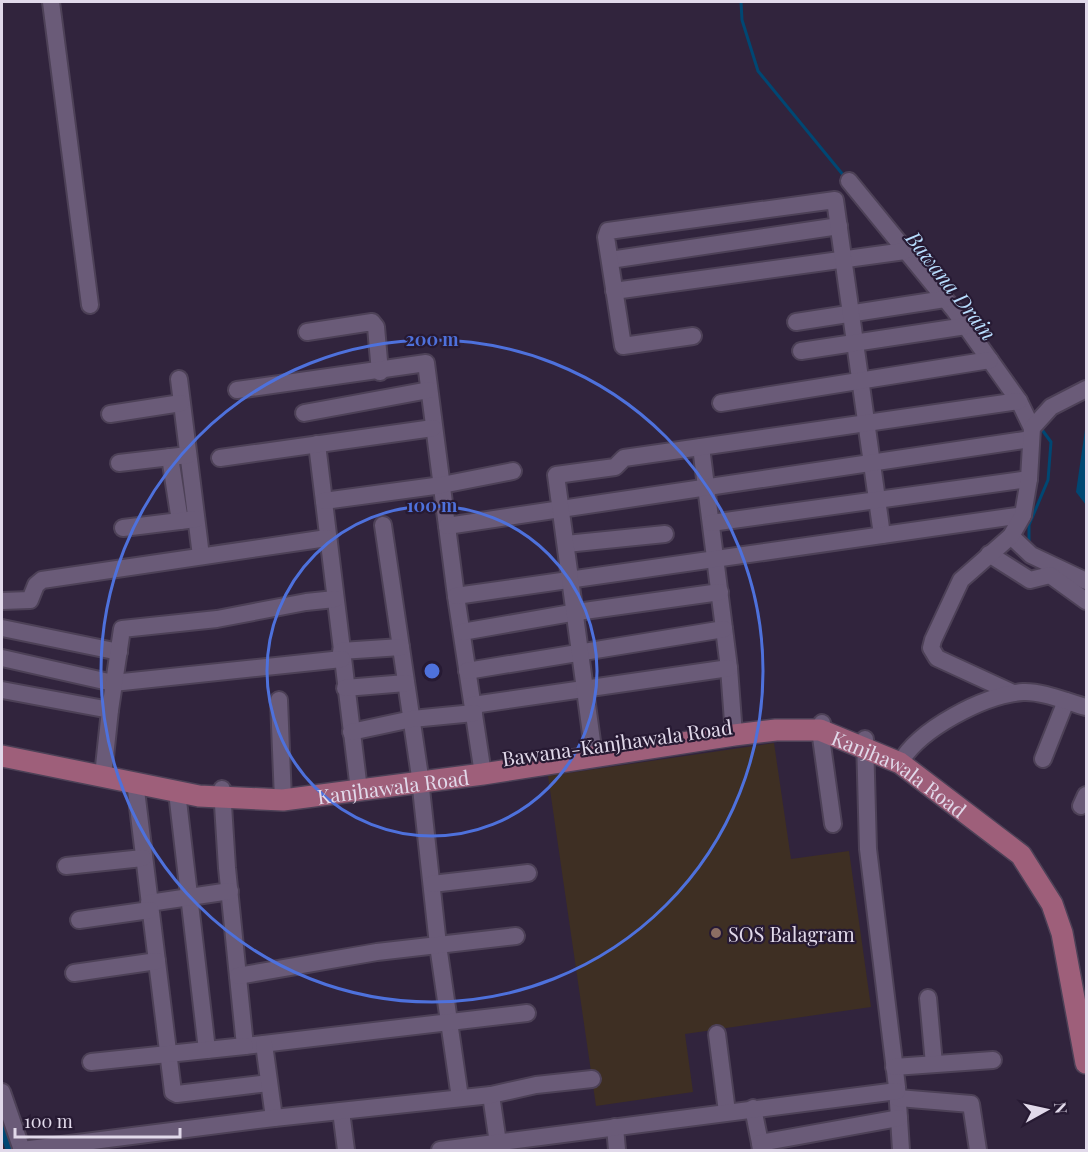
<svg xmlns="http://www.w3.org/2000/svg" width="1088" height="1152" font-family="'Playfair Display',serif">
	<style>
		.education { fill: #3e2f23 }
		.water { fill: #004773 }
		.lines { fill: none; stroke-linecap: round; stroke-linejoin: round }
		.stream { stroke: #004773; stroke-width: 3 }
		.canal { stroke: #004773; stroke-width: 12 }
		.minor-casing { stroke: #4d4157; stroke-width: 20 }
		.major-casing { stroke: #4d4157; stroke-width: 24 }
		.minor { stroke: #6a5b78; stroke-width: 16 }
		.major { stroke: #9e5f7a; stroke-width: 21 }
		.ring { fill: none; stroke: #4e71dc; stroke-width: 3 }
		.education-dot { fill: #8d6e63; stroke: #271a33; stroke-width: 2 }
		.labels { text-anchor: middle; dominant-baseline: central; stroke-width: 4.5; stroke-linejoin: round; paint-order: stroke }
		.street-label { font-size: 20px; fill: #e1d9ea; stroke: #271a33 }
		.poi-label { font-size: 20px; fill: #e1d9ea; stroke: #271a33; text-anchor: start }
		.water-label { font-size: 21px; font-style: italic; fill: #b8ddfe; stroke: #271a33 }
		.centre { fill: #4e71dc; stroke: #271a33; stroke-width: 3 }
		.ring-label { font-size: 18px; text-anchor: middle; font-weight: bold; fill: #4e71dc; stroke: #271a33; stroke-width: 4.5; stroke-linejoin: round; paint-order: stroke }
	</style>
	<rect width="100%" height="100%" fill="#31243d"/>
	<polygon class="education" points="774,743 791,859 849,851 871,1007 685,1034 693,1092 596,1106 548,776"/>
	<polygon class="water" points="1086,423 1086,505 1076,492"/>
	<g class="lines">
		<g class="stream">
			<polyline points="741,2 742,20 758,71 844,176"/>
			<polyline points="1029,545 1029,525 1048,480 1051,442 1040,427"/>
		</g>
		<polyline class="canal" points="2,1120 12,1150"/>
		<g class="minor-casing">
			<g id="minor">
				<polyline points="51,2 90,305"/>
				<polyline points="849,181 955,311 1019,401 1032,428"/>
				<polyline points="610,260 839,226"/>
				<polyline points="614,291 905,251"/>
				<polyline points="796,322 945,299"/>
				<polyline points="307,332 372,322 376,327 380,372"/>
				<polyline points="693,336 623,346 606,237 608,231 835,200 882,535"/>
				<polyline points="801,351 966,326"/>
				<polyline points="179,379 201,556"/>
				<polyline points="237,390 426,363 456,596 483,774"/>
				<polyline points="721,403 990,360"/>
				<polyline points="304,413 429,390"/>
				<polyline points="110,414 181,403"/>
				<polyline points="317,444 359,790"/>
				<polyline points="701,447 729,668 734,735"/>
				<polyline points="170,457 180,521"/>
				<polyline points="220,458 433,428"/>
				<polyline points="119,463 188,455"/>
				<polyline points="324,501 442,485 513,471"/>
				<polyline points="711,523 1029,479"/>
				<polyline points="383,525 419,770 438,945 460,1098"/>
				<polyline points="447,526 1031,439"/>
				<polyline points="123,528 196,519"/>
				<polyline points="1011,536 1031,555 1086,581"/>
				<polyline points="566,544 665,534"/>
				<polyline points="989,554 1030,580 1050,575 1086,601"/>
				<polyline points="456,596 1023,515"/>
				<polyline points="2,601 30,600 36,585 42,580 327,538"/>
				<polyline points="2,628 119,652"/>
				<polyline points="462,632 577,612 720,592"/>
				<polyline points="341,651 401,647"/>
				<polyline points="2,658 113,683 342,659"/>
				<polyline points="467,671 724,629"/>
				<polyline points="345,688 406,683"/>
				<polyline points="2,690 110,710"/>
				<polyline points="1013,693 937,658 931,648 933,640 961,580 1011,536 1023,515 1029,479 1032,428 1051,407 1086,389"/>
				<polyline points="279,700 283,800"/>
				<polyline points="473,705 729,668"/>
				<polyline points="822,723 820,730 833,824"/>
				<polyline points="351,732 412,719 474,713"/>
				<polyline points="865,739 868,849 897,1087 901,1150"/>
				<polyline points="594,756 556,475 615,467 624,458 1019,401"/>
				<polyline points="1043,759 1066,701"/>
				<path d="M900 763C919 729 984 695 1023 692 1043 691 1067 702 1086 707"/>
				<polyline points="103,776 110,710 122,629 217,619 306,602 335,599"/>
				<polyline points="135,782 173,1092 177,1094 269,1083"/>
				<polyline points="222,789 227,868 245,1046 527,1013"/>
				<polyline points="177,792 207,1050"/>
				<polyline points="1081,806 1086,795"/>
				<polyline points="66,866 143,858"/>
				<polyline points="432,884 528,873"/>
				<polyline points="149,903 230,891"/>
				<polyline points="79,920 150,910"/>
				<polyline points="74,973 157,961"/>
				<polyline points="238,976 377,952 516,936"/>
				<polyline points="928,998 934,1064"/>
				<polyline points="717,1034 727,1112"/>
				<polyline points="264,1044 274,1118"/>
				<polyline points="91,1062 245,1046"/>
				<polyline points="894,1067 993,1060"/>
				<polyline points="2,1092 22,1150"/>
				<polyline points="491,1095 499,1150"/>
				<polyline points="898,1098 971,1104 978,1150"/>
				<polyline points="753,1108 760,1143"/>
				<polyline points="341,1111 346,1150"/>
				<polyline points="615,1127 617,1150"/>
				<polyline points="22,1150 274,1118 491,1095 536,1085 592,1079"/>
				<polyline points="440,1150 897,1091"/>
				<polyline points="761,1150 760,1143 899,1118"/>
			</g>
		</g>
		<g class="major-casing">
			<g id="major">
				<path id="s1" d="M2 756 199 796 283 800 483 774 734 735 776 730H820L900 763 1021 855 1052 904 1062 933 1086 1063"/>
			</g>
		</g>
		<use href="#minor" class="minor"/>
		<use href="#major" class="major"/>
	</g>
	<g class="ring">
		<circle cx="432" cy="671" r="165"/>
		<circle cx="432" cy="671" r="331"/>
	</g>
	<circle class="education-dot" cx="716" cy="933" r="6"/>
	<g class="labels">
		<g class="street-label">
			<text transform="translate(617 742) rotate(-8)">Bawana-Kanjhawala Road</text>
			<text stroke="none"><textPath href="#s1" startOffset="918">Kanjhawala Road</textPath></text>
			<text stroke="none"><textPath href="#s1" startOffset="396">Kanjhawala Road</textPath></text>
		</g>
		<g class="poi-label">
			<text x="728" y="933">SOS Balagram</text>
		</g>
		<g class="water-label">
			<text transform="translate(952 285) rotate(52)">Bawana Drain</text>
		</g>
	</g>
	<circle cx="432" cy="671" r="9" class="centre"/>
	<g class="ring-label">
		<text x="432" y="346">200 m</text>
		<text x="432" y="512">100 m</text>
	</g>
	<rect width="1088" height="1152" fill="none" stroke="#e1d9ea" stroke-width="6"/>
	<g transform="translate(1046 1110) rotate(82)" stroke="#271a33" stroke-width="4.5" paint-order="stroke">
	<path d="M0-4.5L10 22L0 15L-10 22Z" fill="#e1d9ea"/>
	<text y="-9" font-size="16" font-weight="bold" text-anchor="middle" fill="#e1d9ea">N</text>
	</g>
	<path d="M15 1128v9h165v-9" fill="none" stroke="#e1d9ea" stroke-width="3"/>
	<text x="24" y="1128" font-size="18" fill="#e1d9ea" stroke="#271a33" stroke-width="4.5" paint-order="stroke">100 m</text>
</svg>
